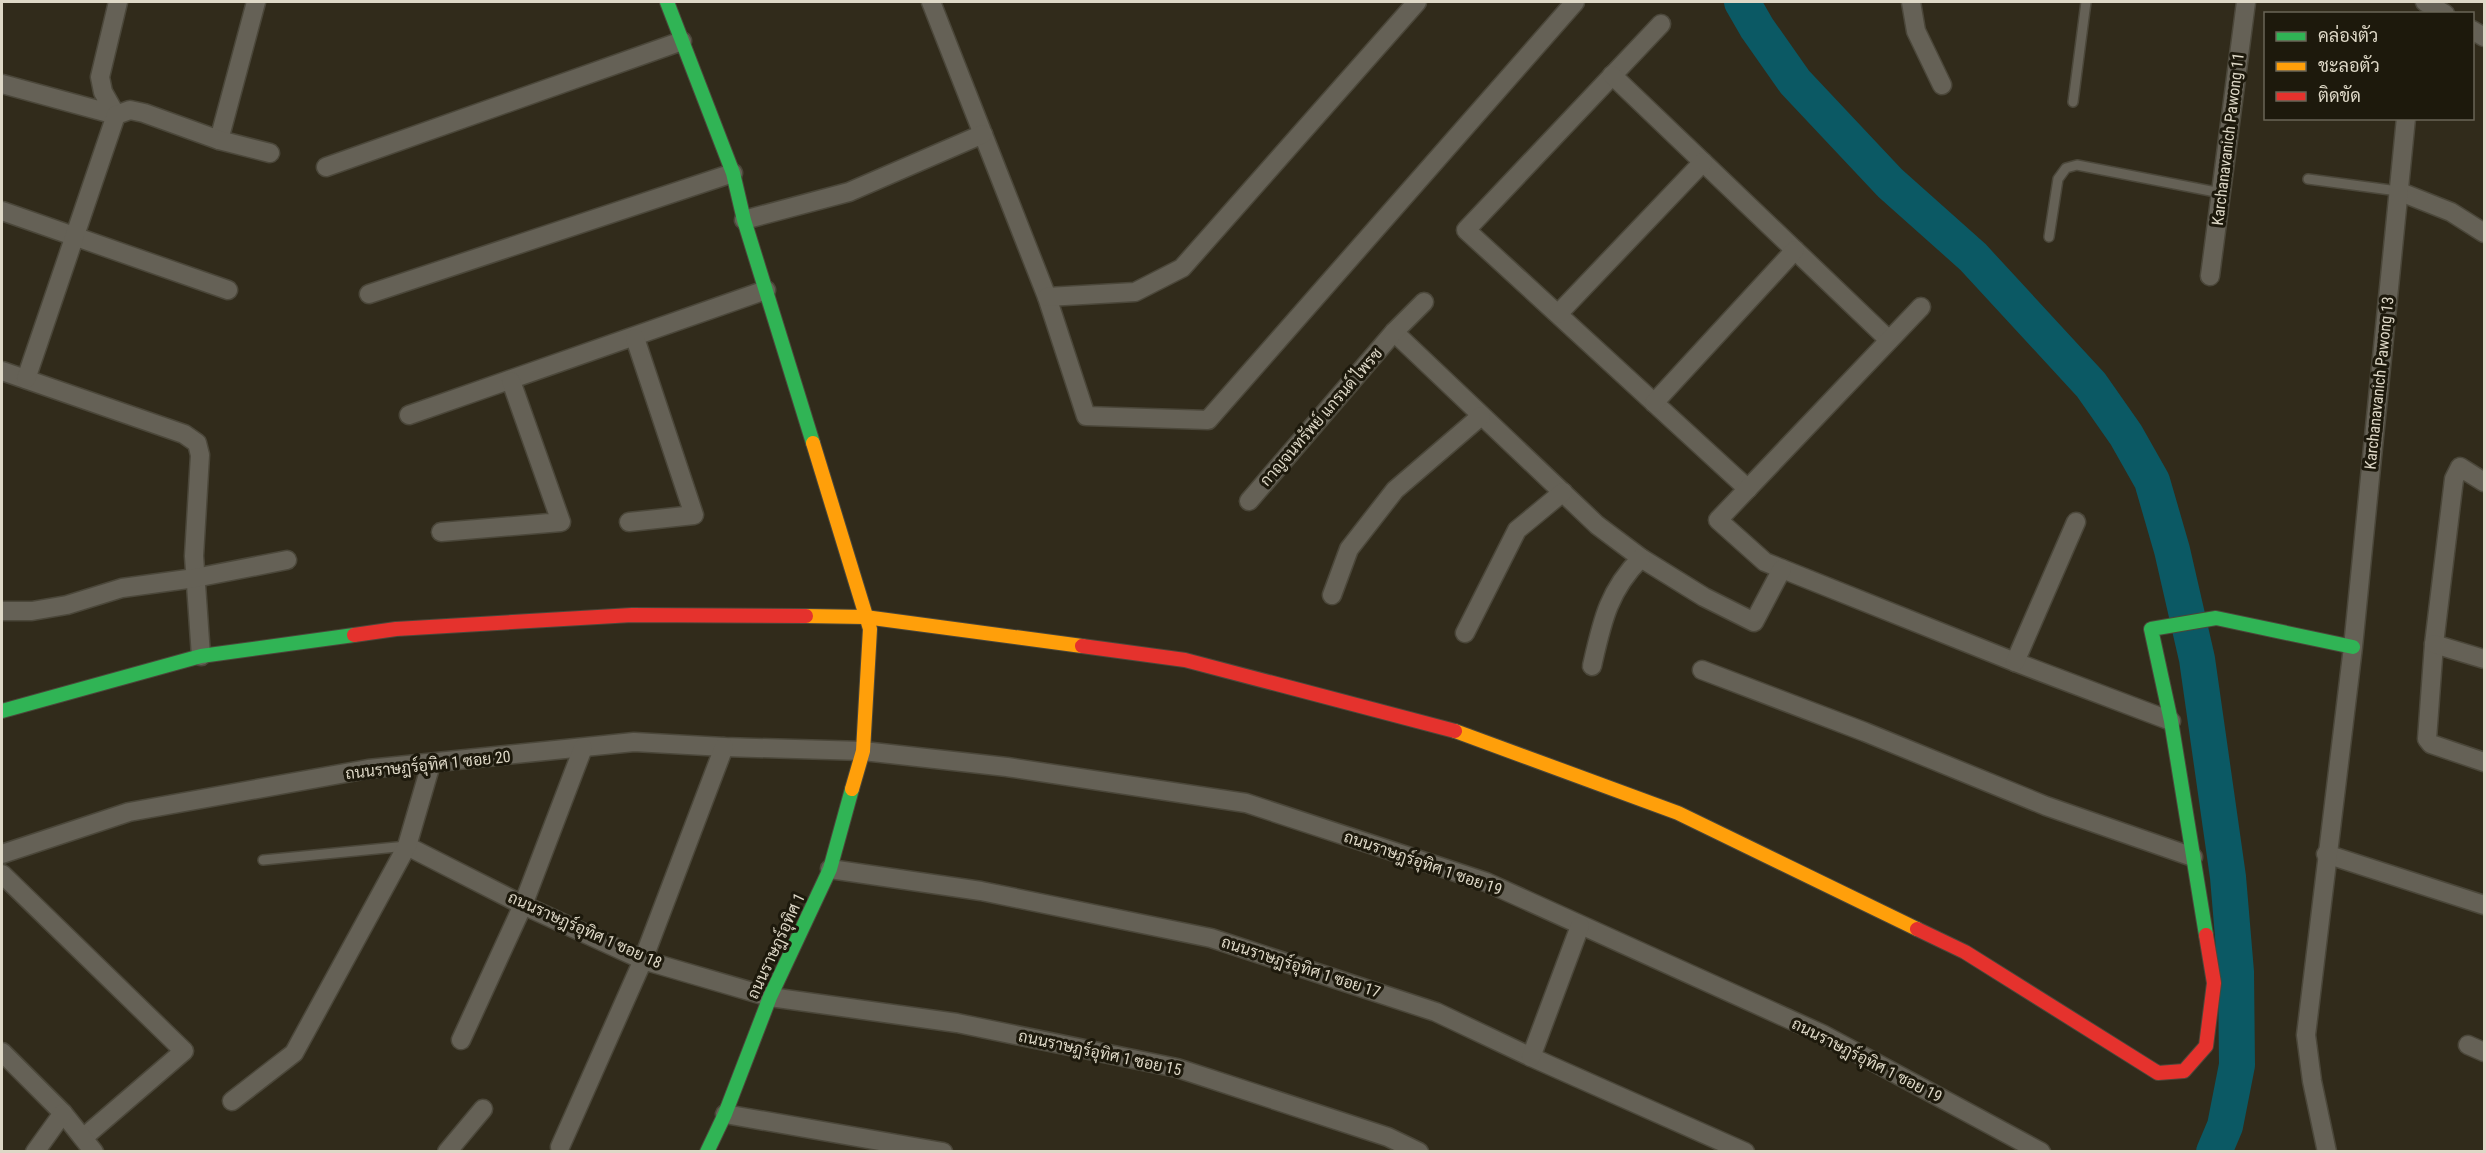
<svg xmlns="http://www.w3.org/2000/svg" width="2486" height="1153" font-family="'Roboto Condensed',Sarabun,sans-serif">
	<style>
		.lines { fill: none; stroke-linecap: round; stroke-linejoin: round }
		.river { stroke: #0b5964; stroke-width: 36 }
		.lane-casing { stroke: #4b473a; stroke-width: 12 }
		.street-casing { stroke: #4b473a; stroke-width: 21 }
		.fast-casing { stroke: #4b473a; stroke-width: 16 }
		.slow-casing { stroke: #4b473a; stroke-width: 16 }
		.jam-casing { stroke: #4b473a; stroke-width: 16 }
		.lane { stroke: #656156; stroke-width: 9 }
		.street { stroke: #656156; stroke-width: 18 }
		.fast { stroke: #30b455; stroke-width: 14 }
		.slow { stroke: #ff9f0a; stroke-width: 14 }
		.jam { stroke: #e5322d; stroke-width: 14 }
		.labels { text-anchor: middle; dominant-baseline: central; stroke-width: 6; stroke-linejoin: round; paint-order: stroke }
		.street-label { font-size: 16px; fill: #ded8c7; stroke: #1d190c }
	</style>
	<rect width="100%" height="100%" fill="#312b1b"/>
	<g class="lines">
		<polyline class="river" points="1742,2 1757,28 1795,82 1890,183 1973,257 2091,385 2126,435 2152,481 2172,550 2197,659 2228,877 2236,972 2237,1065 2225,1126 2214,1152"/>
		<g class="lane-casing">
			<g id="lane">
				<polyline points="2073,102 2086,2"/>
				<polyline points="2308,179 2398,191"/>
				<polyline points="2049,237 2058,179 2066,168 2077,165 2221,193"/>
				<polyline points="263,860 407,846"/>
			</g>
		</g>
		<g class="street-casing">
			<g id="street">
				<polyline points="931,2 1047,297 1086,416 1208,420 1575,2"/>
				<polyline points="1911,2 1916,31 1942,85"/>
				<polyline points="2425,2 2445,14"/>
				<polyline points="1661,24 1466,230 1748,489"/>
				<polyline points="2472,30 2484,37"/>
				<polyline points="1612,75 1889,340"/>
				<polyline points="2,84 116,115 103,92 100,77 118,2"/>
				<polyline points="219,140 256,2"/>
				<polyline points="326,167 682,41"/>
				<polyline points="2398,191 2451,212 2484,233"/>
				<polyline points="2,211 228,290"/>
				<polyline points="744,220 849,192 983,134"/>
				<polyline points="2210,276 2246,2"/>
				<polyline points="369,294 733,173"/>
				<polyline points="1047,297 1135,292 1182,268 1417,2"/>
				<polyline points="1921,307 1718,520 1765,562 2015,662 2171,721"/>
				<polyline points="1558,314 1703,162"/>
				<polyline points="1394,332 1597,525 1641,558 1704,597 1754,622 1782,569"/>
				<polyline points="2,371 184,434 197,443 200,455 194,556 201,656"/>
				<polyline points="26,379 116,115 130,110 144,113 219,140 270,153"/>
				<polyline points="1654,403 1795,250"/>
				<polyline points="409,415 766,290"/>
				<polyline points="2484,482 2460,467 2454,479 2434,644 2427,739 2431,744 2484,762"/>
				<polyline points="1249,501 1394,332 1424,302"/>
				<polyline points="629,522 694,515 635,338"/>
				<polyline points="441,532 561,522 511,381"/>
				<polyline points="1332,595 1349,549 1395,490 1481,416"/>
				<polyline points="2,611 32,611 67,605 122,588 195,578 287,560"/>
				<polyline points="1465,633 1517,530 1563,492"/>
				<polyline points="2434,644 2484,659"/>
				<polyline points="2015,662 2076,522"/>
				<path d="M1592 666C1602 622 1608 591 1641 558"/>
				<polyline points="1702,670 1865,732 2046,806 2193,857"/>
				<polyline points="407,846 523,905 643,960 770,997 957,1023 1177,1068 1388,1137 1419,1152"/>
				<polyline points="2,854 129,812 368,769 634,742 724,747 863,751 1007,767 1246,803 1486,882 1822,1034 2041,1152"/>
				<polyline points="2326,854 2484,905"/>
				<polyline points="830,869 981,891 1211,938 1436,1012 1531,1057 1745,1152"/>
				<polyline points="2,874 184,1051 83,1138"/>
				<polyline points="461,1040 523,905 583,748"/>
				<polyline points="2468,1045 2484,1052"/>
				<polyline points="2,1052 63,1113 94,1152"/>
				<polyline points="1531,1057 1580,926"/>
				<polyline points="232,1101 294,1053 407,846 431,764"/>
				<polyline points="725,1114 943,1152"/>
				<polyline points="560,1147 643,960 724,747"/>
				<polyline points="35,1152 63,1113"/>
				<polyline points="447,1152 483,1109"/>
				<polyline points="2327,1152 2312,1081 2306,1035 2353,647 2406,118"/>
			</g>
		</g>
		<g class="fast-casing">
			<g id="fast">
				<polyline points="667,2 733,173 744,220 813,443"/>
				<polyline points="2,711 201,656 354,635"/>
				<polyline points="2206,935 2171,721 2151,629 2216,618 2353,647"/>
				<polyline points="707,1152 725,1114 770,997 830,869 852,789"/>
			</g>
		</g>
		<g class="slow-casing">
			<g id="slow">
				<polyline points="813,443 870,629 863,751 852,789"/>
				<polyline points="806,616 865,617 1082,646"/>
				<polyline points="1455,731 1678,813 1917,929"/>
			</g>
		</g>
		<g class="jam-casing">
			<g id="jam">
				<polyline points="354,635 396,629 632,615 806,616"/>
				<polyline points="1082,646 1185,660 1455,731"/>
				<polyline points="1917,929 1965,952 2158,1073 2184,1071 2206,1046 2214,983 2206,935"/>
			</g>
		</g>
		<use href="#lane" class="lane"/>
		<use href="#street" class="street"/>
		<use href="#fast" class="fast"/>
		<use href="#slow" class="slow"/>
		<use href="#jam" class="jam"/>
	</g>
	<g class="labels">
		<g class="street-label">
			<text transform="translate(2228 139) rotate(-83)">Karchanavanich Pawong 11</text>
			<text transform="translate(2379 383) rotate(-84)">Karchanavanich Pawong 13</text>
			<text transform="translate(1321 417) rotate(-49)">กาญจนทรัพย์ แกรนด์ ไพรซ</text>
			<text transform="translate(428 765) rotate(-6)">ถนนราษฎร์อุทิศ 1 ซอย 20</text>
			<text transform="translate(1423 863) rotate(19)">ถนนราษฎร์อุทิศ 1 ซอย 19</text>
			<text transform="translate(585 930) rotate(24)">ถนนราษฎร์อุทิศ 1 ซอย 18</text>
			<text transform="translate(776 946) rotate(-65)">ถนนราษฎร์อุทิศ 1</text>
			<text transform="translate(1301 967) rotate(18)">ถนนราษฎร์อุทิศ 1 ซอย 17</text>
			<text transform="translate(1100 1053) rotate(12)">ถนนราษฎร์อุทิศ 1 ซอย 15</text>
			<text transform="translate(1867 1060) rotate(27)">ถนนราษฎร์อุทิศ 1 ซอย 19</text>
		</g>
	</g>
	<rect width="2486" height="1153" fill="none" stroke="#ded8c7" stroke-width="6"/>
	<rect x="2264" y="12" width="210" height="108" fill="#1d190c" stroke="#6a6557" stroke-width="1.5"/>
	<rect x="2276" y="32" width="30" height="9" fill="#30b455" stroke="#6a6557" stroke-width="1.5"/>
	<text x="2318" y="42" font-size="18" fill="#ded8c7">คล่องตัว</text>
	<rect x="2276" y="62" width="30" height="9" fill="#ff9f0a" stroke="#6a6557" stroke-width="1.5"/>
	<text x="2318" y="72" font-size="18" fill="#ded8c7">ชะลอตัว</text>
	<rect x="2276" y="92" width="30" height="9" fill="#e5322d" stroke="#6a6557" stroke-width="1.5"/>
	<text x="2318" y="102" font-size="18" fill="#ded8c7">ติดขัด</text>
</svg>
